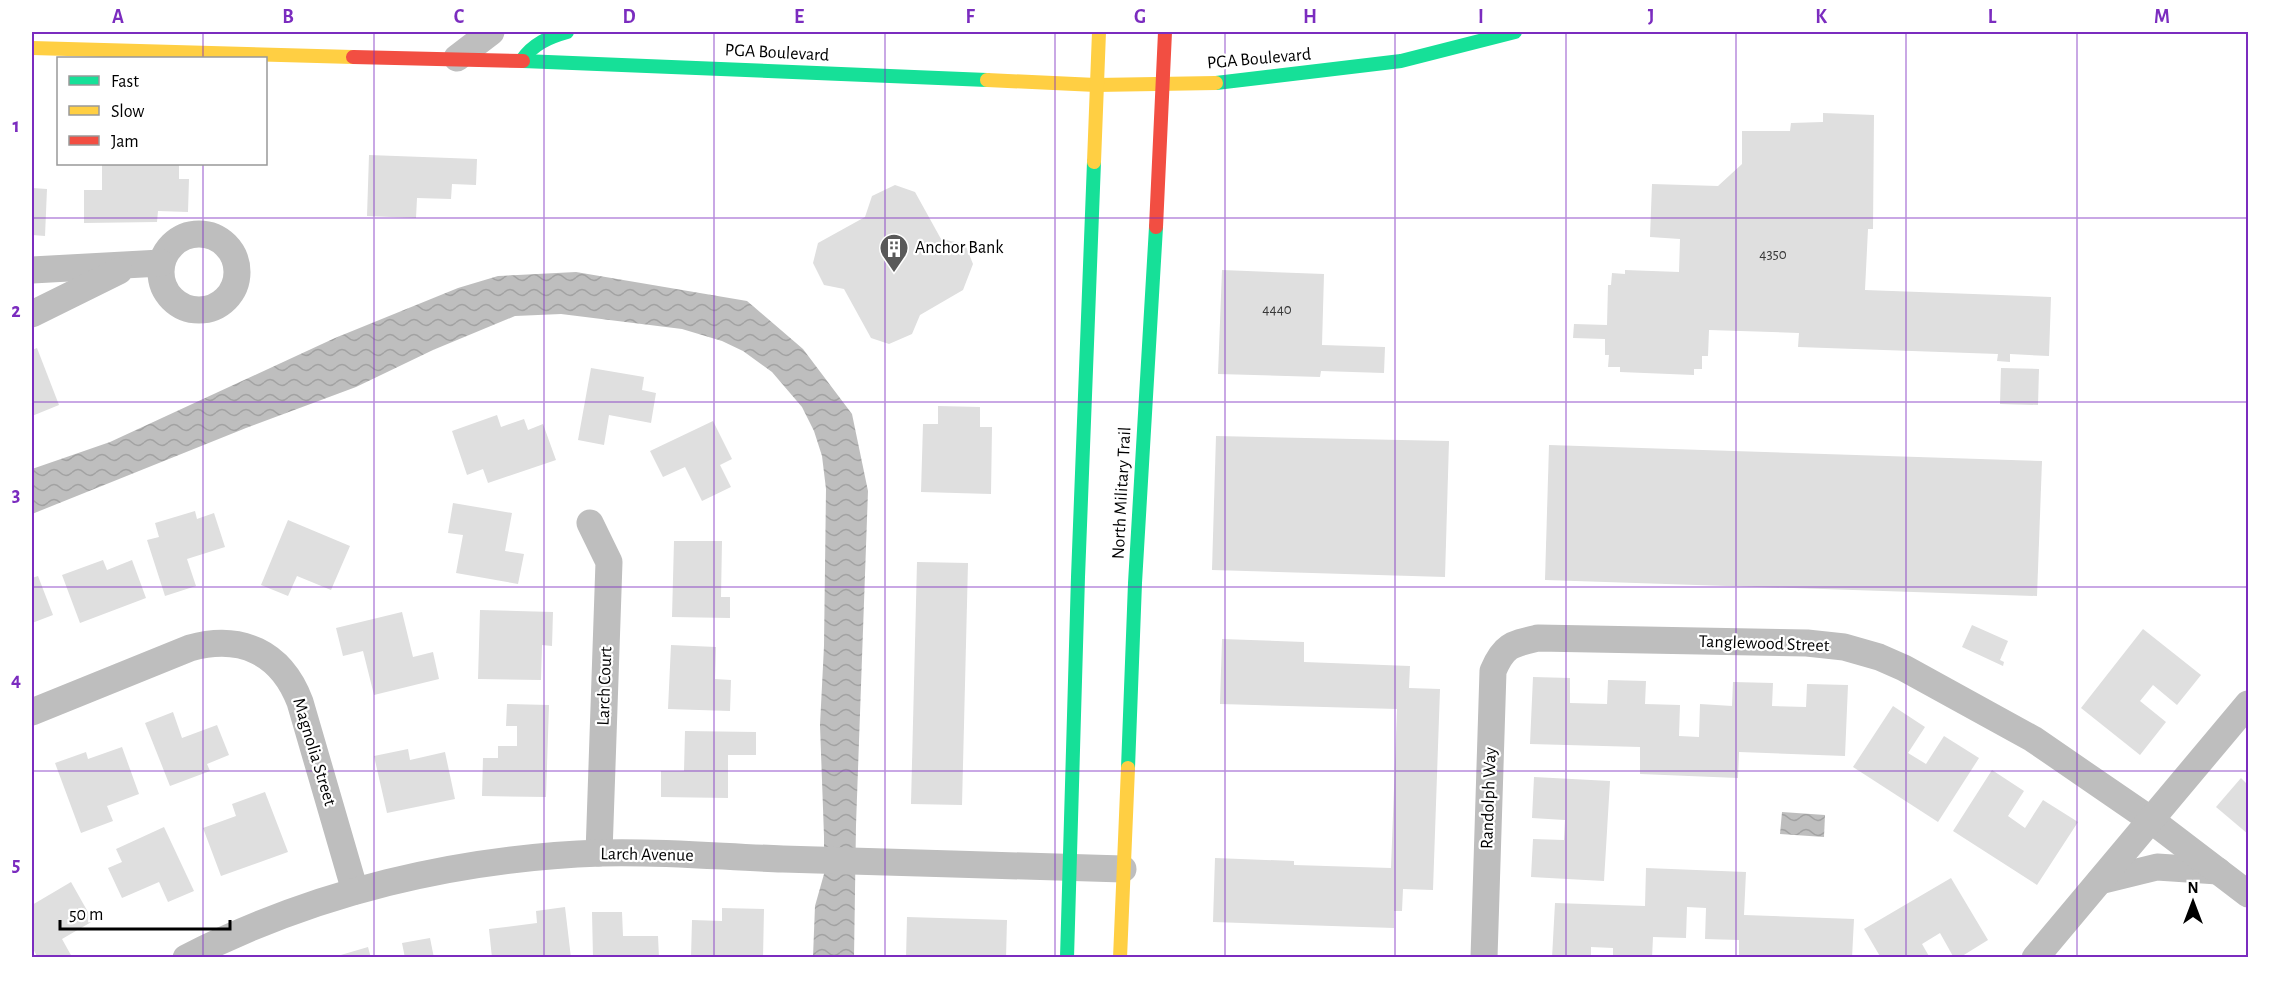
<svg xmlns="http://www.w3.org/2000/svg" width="2280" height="989" font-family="'Alegreya Sans',sans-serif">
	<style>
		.water { fill: url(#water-waves) }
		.building { fill: #dfdfdf }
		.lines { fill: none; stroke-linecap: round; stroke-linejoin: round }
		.street { stroke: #bebebe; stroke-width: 27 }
		.fast { stroke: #16e098; stroke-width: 14 }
		.slow { stroke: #ffcf43; stroke-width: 14 }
		.jam { stroke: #f24e42; stroke-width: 14 }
		.grid { fill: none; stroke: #7b2cbf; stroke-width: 1.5; stroke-opacity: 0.55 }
		.labels { text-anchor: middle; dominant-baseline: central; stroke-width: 4.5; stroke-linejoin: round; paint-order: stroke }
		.number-label { font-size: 15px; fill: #383838 }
		.street-label { font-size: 18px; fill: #000; stroke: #fff }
		.poi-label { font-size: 18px; fill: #000; stroke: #fff; text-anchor: start }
		.neatline { fill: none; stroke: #7b2cbf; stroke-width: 2 }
		.grid-label { font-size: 20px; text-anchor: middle; font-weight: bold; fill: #7b2cbf }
	</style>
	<defs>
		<pattern id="water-waves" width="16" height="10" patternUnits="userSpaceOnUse" patternTransform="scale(1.5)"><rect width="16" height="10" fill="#bebebe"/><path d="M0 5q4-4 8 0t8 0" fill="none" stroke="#a2a2a2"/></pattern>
	</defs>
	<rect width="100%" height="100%" fill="#fff"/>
	<g class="water">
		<polygon points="576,272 747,301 803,349 852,414 868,491 856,825 854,957 813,957 815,906 824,874 824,836 820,725 824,646 826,489 822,456 814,431 802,407 772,372 743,351 722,341 682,329 561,314 515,316 433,350 356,387 246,428 32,514 32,469 110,442 335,338 458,288 498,276"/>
		<polygon points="1782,812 1825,815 1824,837 1780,834"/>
	</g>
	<g class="building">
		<polygon points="1823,113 1874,115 1873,229 1868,229 1865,290 2051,297 2049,356 2010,354 2010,362 1997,361 1998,354 1798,347 1799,333 1709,330 1708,356 1702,356 1702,369 1694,369 1694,375 1620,372 1620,367 1608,367 1609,355 1605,355 1605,339 1573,338 1574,324 1607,325 1608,285 1611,285 1612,273 1625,274 1625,270 1679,272 1680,239 1650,237 1652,184 1718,186 1742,164 1742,131 1790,131 1791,123 1823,122"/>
		<polygon points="369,155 477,159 476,185 452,184 451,199 417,198 416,218 367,216"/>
		<polygon points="102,164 179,164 179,179 189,179 188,212 158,211 157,222 84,223 84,190 102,190"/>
		<polygon points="895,185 915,192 941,239 965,244 973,264 963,290 920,315 912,334 889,344 871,338 844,289 824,285 813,263 818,243 865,217 872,196"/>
		<polygon points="32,188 47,189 45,236 32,235"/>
		<polygon points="1222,270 1324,274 1322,345 1385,347 1384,373 1321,371 1320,377 1218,374"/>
		<polygon points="37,348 59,405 32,416 32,350"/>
		<polygon points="591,368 644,377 642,390 656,393 651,423 609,415 604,445 578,440"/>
		<polygon points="2001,368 2039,369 2038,405 2000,404"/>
		<polygon points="938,406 980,407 980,427 992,427 991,494 921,492 923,424 938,424"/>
		<polygon points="497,415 501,427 524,419 528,430 543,424 556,460 488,483 483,469 467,475 452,431"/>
		<polygon points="713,421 732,459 720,465 731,487 702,501 685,467 663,477 650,451"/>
		<polygon points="1216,436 1449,441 1445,577 1212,570"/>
		<polygon points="1549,445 2042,461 2037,596 1545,580"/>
		<polygon points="453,503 512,513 505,551 524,554 518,584 456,573 463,535 448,533"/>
		<polygon points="195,511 197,519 214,513 225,547 187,559 196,586 165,596 147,540 159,537 155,523"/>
		<polygon points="288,520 350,546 331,590 297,576 288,596 261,585"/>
		<polygon points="674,541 722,541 721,597 730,597 730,618 672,617"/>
		<polygon points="103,560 107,570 132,560 146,598 80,623 62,575"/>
		<polygon points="917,562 968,563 962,805 911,804"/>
		<polygon points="38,576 53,615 32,623 32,578"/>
		<polygon points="480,610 553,612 552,646 542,645 541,680 478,679"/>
		<polygon points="402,612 413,657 433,652 439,679 374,695 363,651 343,656 336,628"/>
		<polygon points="1972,625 2008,641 2000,660 2004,662 2003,666 1962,647"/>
		<polygon points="2143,629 2201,675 2177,705 2153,685 2140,701 2166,722 2140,755 2081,708"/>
		<polygon points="1222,639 1304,642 1304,662 1410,666 1409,688 1440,689 1433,890 1403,889 1402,911 1394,911 1394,928 1213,922 1215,858 1294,861 1294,865 1391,868 1397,709 1220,704"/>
		<polygon points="671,645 716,647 715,679 731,680 730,711 668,709"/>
		<polygon points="1533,677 1570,678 1570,703 1607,704 1608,680 1646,681 1645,704 1680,705 1679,736 1699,737 1700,704 1732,706 1733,682 1773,683 1772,706 1806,707 1807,684 1848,685 1845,756 1739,752 1738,778 1640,774 1640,747 1530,744"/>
		<polygon points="507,704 549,705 546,797 482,796 483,758 498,758 498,746 517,746 517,726 506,726"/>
		<polygon points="1893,706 1925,727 1908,753 1926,764 1944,736 1979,758 1938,822 1853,767"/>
		<polygon points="173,712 182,738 217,725 229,755 207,764 210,771 170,786 145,723"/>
		<polygon points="685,731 756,732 756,755 728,755 728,798 661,797 661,771 684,771"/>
		<polygon points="122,747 139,794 107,806 113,821 81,833 55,763 86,752 88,759"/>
		<polygon points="408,749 410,760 445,752 455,799 387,813 374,756"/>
		<polygon points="1992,770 2024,791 2008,816 2025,828 2043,800 2078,822 2037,885 1953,831"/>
		<polygon points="1534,777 1610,781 1604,881 1531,877 1533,839 1564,840 1565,820 1532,818"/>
		<polygon points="2241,778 2248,785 2248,834 2216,807"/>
		<polygon points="265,792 288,852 221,876 203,828 236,816 232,804"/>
		<polygon points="164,827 194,891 168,902 159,882 122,898 108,868 122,862 116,849"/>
		<polygon points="1646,868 1746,872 1744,915 1854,919 1852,958 1739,958 1739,940 1705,939 1706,908 1687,907 1686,938 1653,937 1652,958 1613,958 1613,948 1591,947 1591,958 1552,958 1555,903 1645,906"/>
		<polygon points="1951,878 1988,940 1959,958 1954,958 1940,933 1922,944 1930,958 1881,958 1864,929"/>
		<polygon points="71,882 93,921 62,939 72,957 38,958 32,947 32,905"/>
		<polygon points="565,907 571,958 492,958 489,929 537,923 536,911"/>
		<polygon points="722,908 764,909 763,958 691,958 692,920 722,921"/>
		<polygon points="592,912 622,912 623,936 658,936 659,958 593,958"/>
		<polygon points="907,917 1007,920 1006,958 906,958"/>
		<polygon points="430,938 434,958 405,958 402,943"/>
		<polygon points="368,947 371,958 334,958 334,957"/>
	</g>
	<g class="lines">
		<g class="street">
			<polyline points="457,58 491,32"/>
			<circle cx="199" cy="272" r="38"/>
			<polyline points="32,270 161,263"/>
			<polyline points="32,314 119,271"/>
			<polyline points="590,523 609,562 599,853"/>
			<path d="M32 712 190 648C241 634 281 652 300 702L355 891"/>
			<polyline points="2100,881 2157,867 2218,871"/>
			<path d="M186 958C314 892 457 858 601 853 661 851 723 857 783 859 896 863 1010 865 1123 869"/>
			<path d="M1484 958 1493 671C1504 645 1512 644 1538 638L1807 643 1844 647 1879 657 1904 668 2033 739 2151 820 2248 894"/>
			<polyline points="2035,958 2248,704"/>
		</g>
		<g class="fast">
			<path d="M522 60C533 44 549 37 567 32"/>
			<polyline points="523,61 987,80"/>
			<polyline points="1216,83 1401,61 1515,32"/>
			<polyline points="1128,768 1135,583 1156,227"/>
			<polyline points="1067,958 1078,577 1094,162"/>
		</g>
		<g class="slow">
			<polyline points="32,48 353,57"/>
			<polyline points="987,80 1096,85 1216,83"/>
			<polyline points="1094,162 1099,32"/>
			<polyline points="1120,958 1128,768"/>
		</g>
		<g class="jam">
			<polyline points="353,57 523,61"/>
			<polyline points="1156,227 1165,32"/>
		</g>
	</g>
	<path class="grid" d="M203 32V58M374 32V958M544 32V958M714 32V958M885 32V958M1055 32V958M1225 32V958M1395 32V958M1566 32V958M1736 32V958M1906 32V958M2077 32V958M203 164V958M32 218H2248M32 402H2248M32 587H2248M32 771H2248"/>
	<defs>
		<g id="building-pin" transform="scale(1.5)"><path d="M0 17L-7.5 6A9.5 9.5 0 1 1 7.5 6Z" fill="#595959" stroke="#fff"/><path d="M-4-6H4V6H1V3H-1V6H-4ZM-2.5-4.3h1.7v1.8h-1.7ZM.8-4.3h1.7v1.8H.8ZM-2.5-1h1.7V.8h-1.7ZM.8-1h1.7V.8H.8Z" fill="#fff"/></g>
	</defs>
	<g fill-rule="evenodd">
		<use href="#building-pin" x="894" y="248"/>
	</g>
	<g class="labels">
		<g class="number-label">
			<text x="1773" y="254">4350</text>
			<text x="1277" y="309">4440</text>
		</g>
		<g class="street-label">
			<text transform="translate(777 53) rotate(3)">PGA Boulevard</text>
			<text transform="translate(1259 59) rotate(-5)">PGA Boulevard</text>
			<text transform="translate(1122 493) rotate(-87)">North Military Trail</text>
			<text transform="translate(1764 644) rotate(2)">Tanglewood Street</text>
			<text transform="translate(605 686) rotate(-88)">Larch Court</text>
			<text transform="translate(314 752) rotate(73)">Magnolia Street</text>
			<text transform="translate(1489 798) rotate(-88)">Randolph Way</text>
			<text transform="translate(647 855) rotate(1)">Larch Avenue</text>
		</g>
		<g class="poi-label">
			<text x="915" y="248">Anchor Bank</text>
		</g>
	</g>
	<rect width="2280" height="989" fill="none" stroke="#ffffff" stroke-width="66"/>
	<rect x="57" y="57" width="210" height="108" fill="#ffffff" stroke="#999999" stroke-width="1.5"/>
	<rect x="69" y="76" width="30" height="9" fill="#16e098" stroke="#999999" stroke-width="1.5"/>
	<text x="111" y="87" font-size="18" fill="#000000">Fast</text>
	<rect x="69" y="106" width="30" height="9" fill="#ffcf43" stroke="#999999" stroke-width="1.5"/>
	<text x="111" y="117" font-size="18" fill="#000000">Slow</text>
	<rect x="69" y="136" width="30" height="9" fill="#f24e42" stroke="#999999" stroke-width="1.5"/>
	<text x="111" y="147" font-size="18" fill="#000000">Jam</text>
	<g transform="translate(2193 902)" stroke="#ffffff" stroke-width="4.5" paint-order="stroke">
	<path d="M0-4.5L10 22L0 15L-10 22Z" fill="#000000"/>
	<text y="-9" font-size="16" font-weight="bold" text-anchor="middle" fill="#000000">N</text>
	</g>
	<path d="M60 920v9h170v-9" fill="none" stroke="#000000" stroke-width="3"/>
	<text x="69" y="920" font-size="18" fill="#000000" stroke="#ffffff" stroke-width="4.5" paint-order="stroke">50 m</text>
	<rect x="33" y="33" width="2214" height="923" class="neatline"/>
	<g class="grid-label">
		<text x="118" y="23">A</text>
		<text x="288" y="23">B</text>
		<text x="459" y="23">C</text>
		<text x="629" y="23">D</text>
		<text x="799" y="23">E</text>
		<text x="970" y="23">F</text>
		<text x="1140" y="23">G</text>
		<text x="1310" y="23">H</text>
		<text x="1481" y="23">I</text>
		<text x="1651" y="23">J</text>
		<text x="1821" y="23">K</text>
		<text x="1992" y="23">L</text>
		<text x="2162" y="23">M</text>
		<text x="16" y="132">1</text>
		<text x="16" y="317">2</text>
		<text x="16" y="501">3</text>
		<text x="16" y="686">4</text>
		<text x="16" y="871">5</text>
	</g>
</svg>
